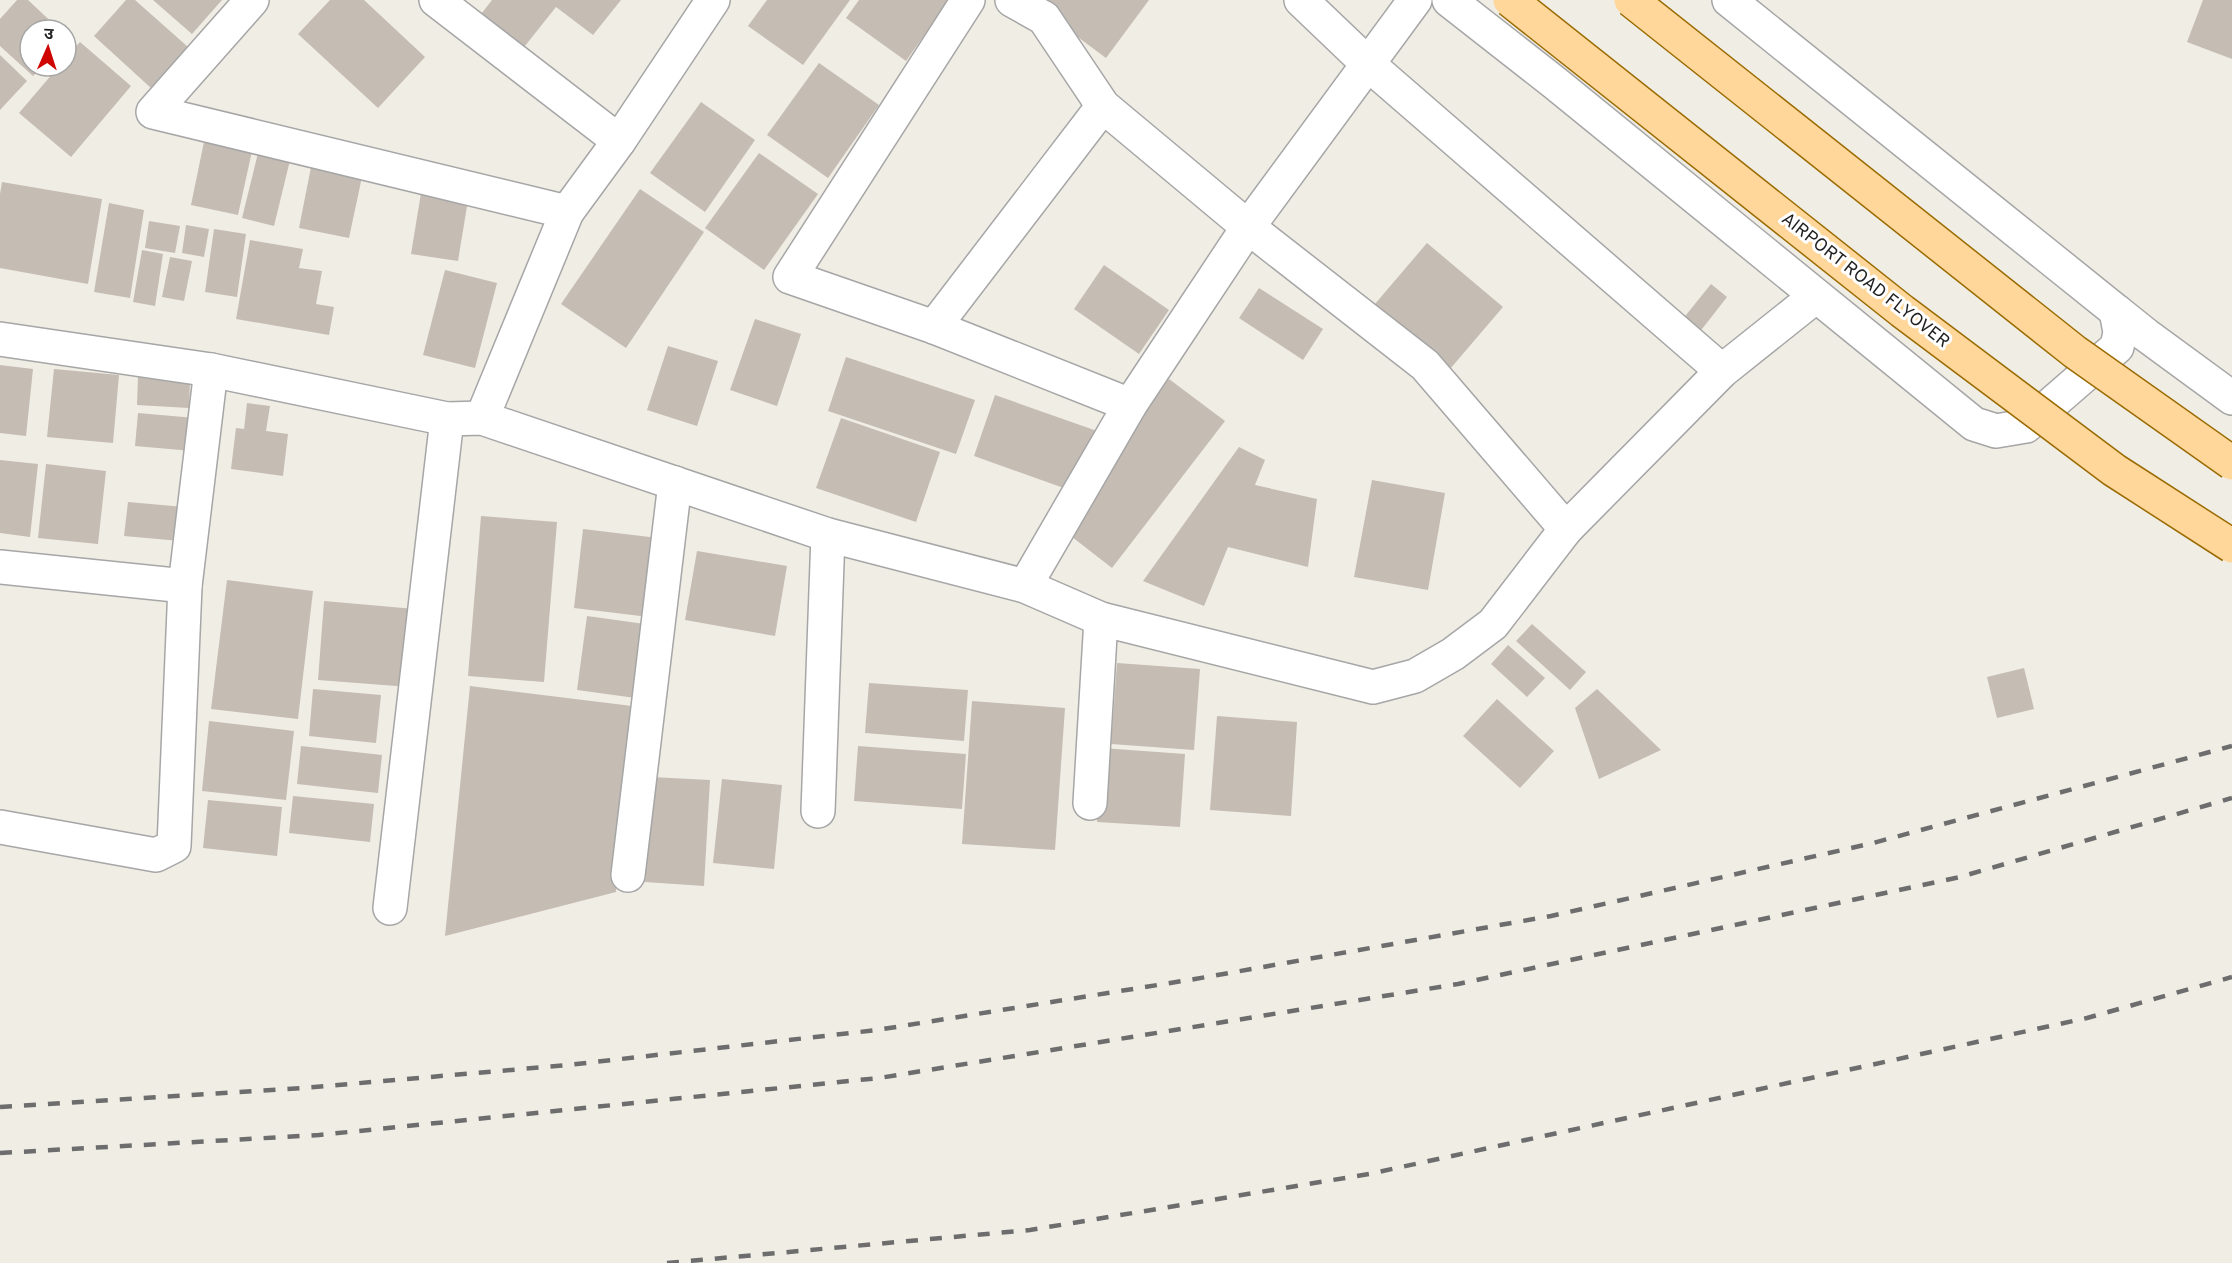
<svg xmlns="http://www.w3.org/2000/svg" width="2232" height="1263" font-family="Overpass,'Noto Sans Devanagari',sans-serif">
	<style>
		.building { fill: #c5bcb4 }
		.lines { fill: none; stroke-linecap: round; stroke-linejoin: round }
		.minor-casing { stroke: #a6a6a6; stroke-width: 36 }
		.tertiary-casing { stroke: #a6a6a6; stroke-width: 36 }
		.minor { stroke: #fff; stroke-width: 33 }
		.tertiary { stroke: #fff; stroke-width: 33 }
		.rail { stroke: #6d6d6d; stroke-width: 4.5; stroke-dasharray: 12 12; stroke-linecap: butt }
		.primary-bridge-casing { stroke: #9a6b00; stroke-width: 36; stroke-linecap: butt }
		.primary-bridge { stroke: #ffd79b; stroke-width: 33 }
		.labels { text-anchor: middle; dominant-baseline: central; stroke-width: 6; stroke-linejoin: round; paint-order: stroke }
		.street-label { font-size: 18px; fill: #1f1f1f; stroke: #fff }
	</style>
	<rect width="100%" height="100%" fill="#f0ede5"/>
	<g class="building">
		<polygon points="17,0 28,0 60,30 30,30 30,66 43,66 33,76 0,46 0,19"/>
		<polygon points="126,0 135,0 188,47 151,88 94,36"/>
		<polygon points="153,0 222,0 192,34"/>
		<polygon points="330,0 364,0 425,57 378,108 298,34"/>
		<polygon points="492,0 621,0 593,35 556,7 521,51 478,18"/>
		<polygon points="767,0 850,0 803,65 748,26"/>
		<polygon points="859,0 949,0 906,61 846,18"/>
		<polygon points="1028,0 1149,0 1106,58"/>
		<polygon points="2203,0 2232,0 2232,59 2187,42"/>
		<polygon points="80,42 131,86 71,157 19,113 59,66 66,66 66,58"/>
		<polygon points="0,55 27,81 0,110"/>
		<polygon points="819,63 879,105 828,178 767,135"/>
		<polygon points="701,102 755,140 705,212 650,173"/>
		<polygon points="206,132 254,142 238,215 191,205"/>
		<polygon points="260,145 292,152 274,226 242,218"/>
		<polygon points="759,153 818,194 764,270 705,228"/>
		<polygon points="312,162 363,172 349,238 299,228"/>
		<polygon points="2,182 102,199 88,284 0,268 0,194"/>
		<polygon points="422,187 469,194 458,261 411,254"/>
		<polygon points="640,189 704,232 626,348 561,304"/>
		<polygon points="109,203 144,210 130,298 94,292"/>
		<polygon points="149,221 180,226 175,253 145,248"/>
		<polygon points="186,225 209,229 204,257 182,253"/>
		<polygon points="214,229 246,234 237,297 205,292"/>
		<polygon points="250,240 303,249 299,268 322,271 316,304 334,307 329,335 236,319"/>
		<polygon points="1427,243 1503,307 1444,376 1369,311"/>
		<polygon points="142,250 163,254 155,306 133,302"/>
		<polygon points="170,257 192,261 184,301 162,297"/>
		<polygon points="1104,265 1169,310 1139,354 1074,309"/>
		<polygon points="445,270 497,283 475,368 423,355"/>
		<polygon points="1711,284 1727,297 1695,338 1678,325"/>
		<polygon points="1259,288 1323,329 1303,360 1239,318"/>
		<polygon points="755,319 801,334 777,406 730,390"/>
		<polygon points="668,346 718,361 697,426 647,410"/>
		<polygon points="846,357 975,400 956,454 828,411"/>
		<polygon points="0,365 33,369 26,436 0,433"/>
		<polygon points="54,369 119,375 113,443 47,437"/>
		<polygon points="138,377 190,381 189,408 137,405"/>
		<polygon points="1169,379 1225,421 1112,568 1067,533 1106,482 1096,474"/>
		<polygon points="995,395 1097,431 1075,492 974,456"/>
		<polygon points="247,403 270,406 266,431 288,434 283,476 231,469 236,428 244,429"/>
		<polygon points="138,413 195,418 192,451 135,446"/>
		<polygon points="841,418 940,452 916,522 816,488"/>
		<polygon points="1239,447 1265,460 1255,485 1317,499 1308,567 1228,547 1204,606 1143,581"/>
		<polygon points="0,460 38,464 30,537 0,533"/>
		<polygon points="46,464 106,471 98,544 38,538"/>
		<polygon points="1372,480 1445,493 1428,590 1354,577"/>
		<polygon points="128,502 184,507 180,541 124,536"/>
		<polygon points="481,516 557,522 544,682 468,676"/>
		<polygon points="583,529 658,538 649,617 574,608"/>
		<polygon points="697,551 787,566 775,636 685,620"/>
		<polygon points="227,580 313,591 298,719 211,709"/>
		<polygon points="324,601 415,609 409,687 318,680"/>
		<polygon points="587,616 652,625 643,699 577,690"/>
		<polygon points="1532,624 1586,672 1570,690 1516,641"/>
		<polygon points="1508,645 1545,678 1527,697 1491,664"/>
		<polygon points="1117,663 1200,669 1194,750 1111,744"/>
		<polygon points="2024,668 2034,709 1997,718 1987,677"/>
		<polygon points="869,683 968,690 964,741 865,733"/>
		<polygon points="470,686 632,706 616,892 445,936"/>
		<polygon points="313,689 381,695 376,743 309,736"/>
		<polygon points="1597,689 1661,750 1599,779 1575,708"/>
		<polygon points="1497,699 1554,751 1520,788 1463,736"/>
		<polygon points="972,701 1065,708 1055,850 962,844"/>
		<polygon points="1217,716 1297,722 1291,816 1210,810"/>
		<polygon points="209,721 294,731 286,800 202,791"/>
		<polygon points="301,746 382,755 378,793 297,784"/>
		<polygon points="858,746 966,754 962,809 854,801"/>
		<polygon points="1102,748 1185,754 1180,827 1097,822"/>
		<polygon points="651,777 710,780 704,886 645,882"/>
		<polygon points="722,779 782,785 774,869 713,863"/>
		<polygon points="293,796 374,804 370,842 289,833"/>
		<polygon points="208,800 282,807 277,856 203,848"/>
	</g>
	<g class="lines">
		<g class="minor-casing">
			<g id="minor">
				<polyline points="252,0 153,112 567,212"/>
				<polyline points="436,0 619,141"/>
				<polyline points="968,0 790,277 934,327 1130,405"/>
				<polyline points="1012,0 1044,18 1103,106 1248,227 1425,365 1566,529"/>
				<polyline points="1301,0 1368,64 1722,371"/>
				<polyline points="2116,311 2146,335 2232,398"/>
				<polyline points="934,327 1103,106"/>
				<polyline points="0,339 211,370 447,419 482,418 828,535 1025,586 1101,619 1373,687 1415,676 1453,654 1493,624 1566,529 1722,371 1816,296"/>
				<polyline points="482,418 567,212 619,141 713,0"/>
				<polyline points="0,567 185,586"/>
				<polyline points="1025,586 1130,405 1248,227 1415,0"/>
				<polyline points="1090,803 1101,619"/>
				<polyline points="818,811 828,535"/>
				<polyline points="0,827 156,855 174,846 185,586 211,370"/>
				<polyline points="628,875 675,483"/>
				<polyline points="390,908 447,419"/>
			</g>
		</g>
		<g class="tertiary-casing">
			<polyline id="tertiary" points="1449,0 1555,83 1974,424 1996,431 2026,426 2117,347 2120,332 2116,311 1729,0"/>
		</g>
		<use href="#minor" class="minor"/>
		<use href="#tertiary" class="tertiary"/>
		<g class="rail">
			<polyline points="0,1107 303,1088 568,1065 877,1030 1195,979 1551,916 1873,843 2232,746"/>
			<polyline points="0,1153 319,1135 879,1078 1458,984 1960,877 2232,798"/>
			<polyline points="667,1263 1030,1230 1369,1174 2087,1018 2232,977"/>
		</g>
		<g class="primary-bridge-casing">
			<g id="primary-bridge">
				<polyline points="1510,0 1902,311 2114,470 2232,546"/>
				<polyline points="1631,0 2075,352 2232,463"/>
			</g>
		</g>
		<use href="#primary-bridge" class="primary-bridge"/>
	</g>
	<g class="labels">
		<g class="street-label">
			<text transform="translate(1865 281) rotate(38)">AIRPORT ROAD FLYOVER</text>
		</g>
	</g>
	<g transform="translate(48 48) rotate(3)"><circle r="28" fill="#ffffff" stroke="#a5a5a5" stroke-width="1.5"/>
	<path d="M0-4.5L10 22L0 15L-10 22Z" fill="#ce0500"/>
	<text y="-9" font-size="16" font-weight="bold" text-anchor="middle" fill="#1f1f1f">उ</text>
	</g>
</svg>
